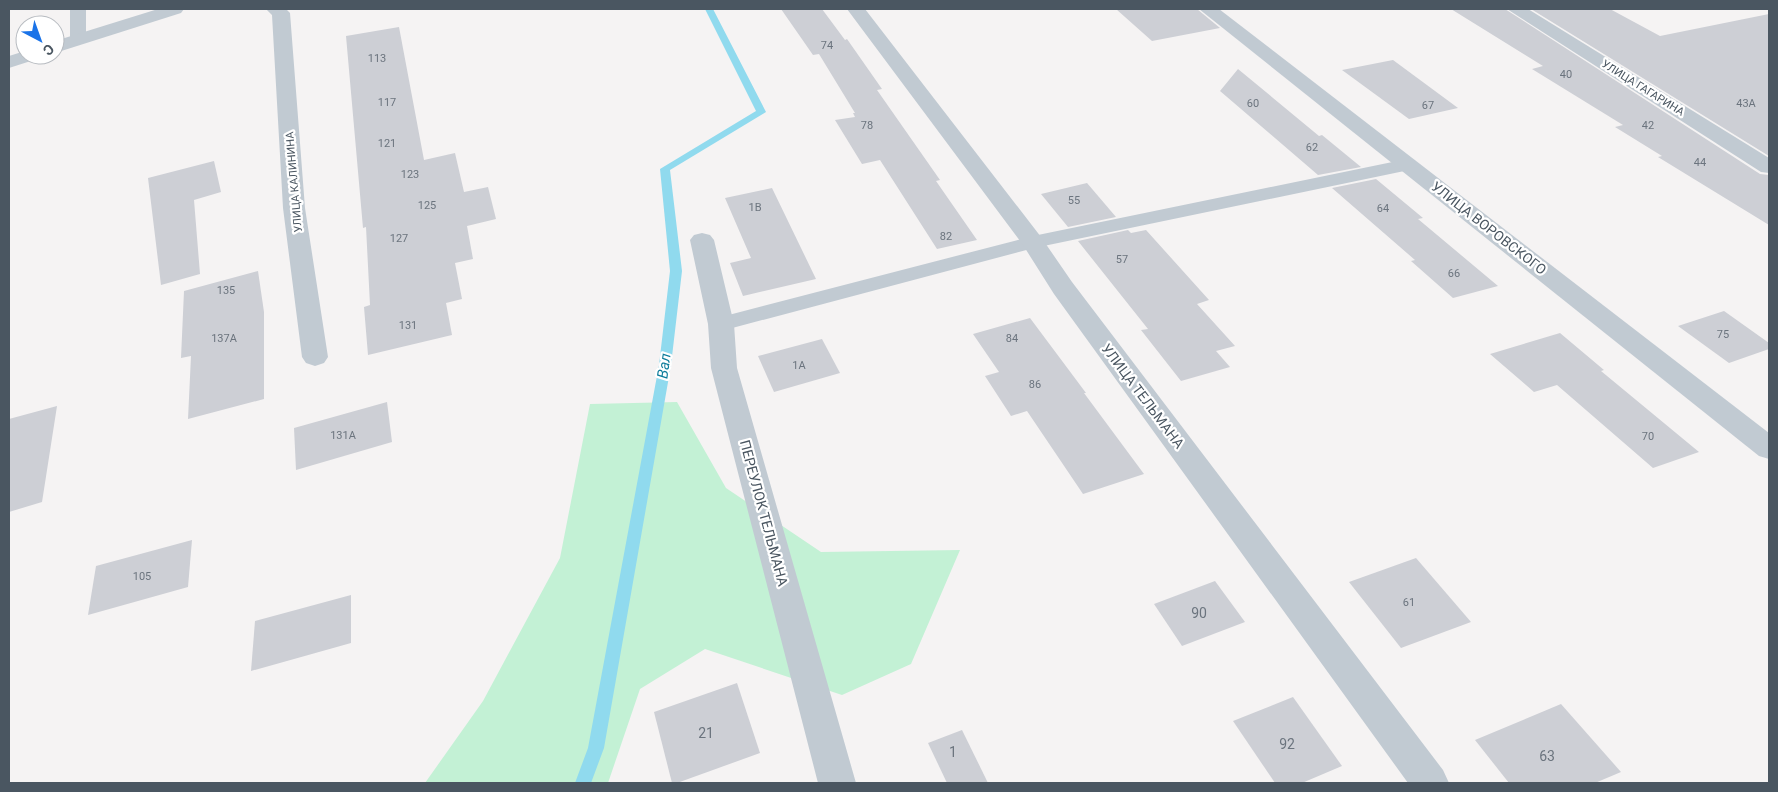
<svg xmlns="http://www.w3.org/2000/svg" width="1778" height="792" font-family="Roboto,sans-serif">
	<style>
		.green { fill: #c3f1d5 }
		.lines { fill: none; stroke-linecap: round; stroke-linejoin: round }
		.stream { fill: #90daee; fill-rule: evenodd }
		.building { fill: #cdcfd5 }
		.service { fill: #c1cad2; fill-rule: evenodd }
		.minor { fill: #c1cad2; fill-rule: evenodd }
		.tertiary { fill: #c1cad2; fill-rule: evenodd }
		.labels { text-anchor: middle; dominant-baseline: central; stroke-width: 4.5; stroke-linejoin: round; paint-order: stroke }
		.number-label { font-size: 11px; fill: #6b747e }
		.far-street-label { font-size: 11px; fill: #4a5661; stroke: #fff }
		.street-label { font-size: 14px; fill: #4a5661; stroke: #fff }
		.near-number-label { font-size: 14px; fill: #6b747e }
		.water-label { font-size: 15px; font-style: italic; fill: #0c7c9b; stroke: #fff }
	</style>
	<rect width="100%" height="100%" fill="#f5f3f3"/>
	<polygon class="green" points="677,402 726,488 821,552 960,550 911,664 842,695 705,649 640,689 608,783 425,783 483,701 560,558 590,404"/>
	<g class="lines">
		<polygon class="stream" points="705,9 713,9 766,112 670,170 682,271 671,365 604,748 591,783 575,783 588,748 659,365 670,271 660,169 756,111"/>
	</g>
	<g class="building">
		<polygon points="781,9 822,9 845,40 847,39 882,89 877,90 940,180 936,181 977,240 937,249 880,160 862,164 835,120 855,117 853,113 855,113 819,54 813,55"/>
		<polygon points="1116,9 1197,9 1220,28 1152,41"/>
		<polygon points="1451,9 1505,9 1760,174 1769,175 1769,225 1658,157 1662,156 1615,127 1623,125 1532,69 1543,66"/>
		<polygon points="1531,9 1610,9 1660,36 1769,14 1769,156"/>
		<polygon points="399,27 424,160 455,153 464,192 488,187 496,219 467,226 473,259 455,263 462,299 446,303 452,335 368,355 364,307 370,305 366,227 363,228 346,36"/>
		<polygon points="1393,60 1458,108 1409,119 1342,70"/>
		<polygon points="1238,69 1319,136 1322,135 1361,167 1318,175 1220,91"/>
		<polygon points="214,161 221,192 194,200 200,274 161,285 148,178"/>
		<polygon points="1376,179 1423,218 1418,219 1498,286 1453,298 1411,261 1415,260 1332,188"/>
		<polygon points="1087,183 1116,217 1068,227 1041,194"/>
		<polygon points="772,188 816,279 743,296 730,263 751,258 725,198"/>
		<polygon points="1128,230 1131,233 1146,230 1209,300 1197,304 1235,346 1216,351 1230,367 1181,381 1141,330 1148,329 1078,241"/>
		<polygon points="258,271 264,312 264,399 188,419 191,356 181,358 184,291"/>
		<polygon points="1724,311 1769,343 1769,349 1729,363 1678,326"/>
		<polygon points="1030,318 1086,393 1084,393 1144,474 1083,494 1027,411 1011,416 985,376 999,372 973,334"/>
		<polygon points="1560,333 1604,370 1601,371 1699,452 1653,468 1557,385 1534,392 1490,354"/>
		<polygon points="822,339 840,373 774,392 758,356"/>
		<polygon points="387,402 392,442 296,470 294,428"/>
		<polygon points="57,406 42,502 9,512 9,419"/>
		<polygon points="192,540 188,587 88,615 96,566"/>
		<polygon points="1416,558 1471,622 1401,648 1349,582"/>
		<polygon points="1215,581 1245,622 1182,646 1154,604"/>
		<polygon points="351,595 351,643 251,671 255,621"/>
		<polygon points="737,683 760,753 677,783 672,783 654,712"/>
		<polygon points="1293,697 1342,766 1302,783 1275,783 1233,721"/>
		<polygon points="1561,704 1621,772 1595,783 1509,783 1475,740"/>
		<polygon points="962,730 988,783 947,783 928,743"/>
	</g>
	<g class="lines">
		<g class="service">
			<polygon points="70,9 86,9 86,40 84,43 72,43 70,40"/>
			<polygon points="1407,159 1414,161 1416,165 1414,169 1034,248 721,331 713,329 710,324 713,319 721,317 1033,236"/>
		</g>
		<g class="minor">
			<polygon points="266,9 286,9 290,13 305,208 328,357 324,363 315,366 306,363 302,357 283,208 272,15"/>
			<polygon points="847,9 865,9 1041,237 1072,282 1443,770 1449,783 1408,783 1054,294 1023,245"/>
			<polygon points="1199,9 1219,9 1769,433 1769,459 1759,456"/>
			<polygon points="1507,9 1528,9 1769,158 1769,173 1761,172"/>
			<polygon points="702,233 710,235 714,240 734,324 737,368 856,783 818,783 711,368 708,324 690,240 694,235"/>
		</g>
		<g class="tertiary">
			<polygon points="158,9 184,9 181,13 55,53 55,41"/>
			<polygon points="25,51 25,55 39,55 37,59 9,68 9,56"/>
		</g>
	</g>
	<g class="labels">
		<g class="number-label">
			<text x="827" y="45">74</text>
			<text x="377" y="58">113</text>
			<text x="1566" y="74">40</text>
			<text x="387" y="102">117</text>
			<text x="1253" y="103">60</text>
			<text x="1746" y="103">43А</text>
			<text x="1428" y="105">67</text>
			<text x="867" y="125">78</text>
			<text x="1648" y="125">42</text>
			<text x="387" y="143">121</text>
			<text x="1312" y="147">62</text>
			<text x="1700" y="162">44</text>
			<text x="410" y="174">123</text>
			<text x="1074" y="200">55</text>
			<text x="427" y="205">125</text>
			<text x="755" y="207">1В</text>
			<text x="1383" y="208">64</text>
			<text x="946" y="236">82</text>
			<text x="399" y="238">127</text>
			<text x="1122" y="259">57</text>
			<text x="1454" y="273">66</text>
			<text x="226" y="290">135</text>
			<text x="408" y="325">131</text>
			<text x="1723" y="334">75</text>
			<text x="224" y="338">137А</text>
			<text x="1012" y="338">84</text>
			<text x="799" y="365">1А</text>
			<text x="1035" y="384">86</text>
			<text x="343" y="435">131А</text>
			<text x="1648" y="436">70</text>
			<text x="142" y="576">105</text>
			<text x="1409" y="602">61</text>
		</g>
		<g class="far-street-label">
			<text transform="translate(1643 88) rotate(32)">УЛИЦА ГАГАРИНА</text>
			<text transform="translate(294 182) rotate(-95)">УЛИЦА КАЛИНИНА</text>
		</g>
		<g class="street-label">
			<text transform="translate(1489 228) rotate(38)">УЛИЦА ВОРОВСКОГО</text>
			<text transform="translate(1143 396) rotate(53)">УЛИЦА ТЕЛЬМАНА</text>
			<text transform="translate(764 513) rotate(75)">ПЕРЕУЛОК ТЕЛЬМАНА</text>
		</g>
		<g class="near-number-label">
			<text x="1199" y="613">90</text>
			<text x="706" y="733">21</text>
			<text x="1287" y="744">92</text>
			<text x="953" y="752">1</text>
			<text x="1547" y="756">63</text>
		</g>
		<g class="water-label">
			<text transform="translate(664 366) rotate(-82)">Вал</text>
		</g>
	</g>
	<rect width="1778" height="792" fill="none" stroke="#4a5661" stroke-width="20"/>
	<g transform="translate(40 40) rotate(139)"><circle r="24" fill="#ffffff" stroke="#b7bbc0"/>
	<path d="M0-4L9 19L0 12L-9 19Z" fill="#1a73e8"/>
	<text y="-8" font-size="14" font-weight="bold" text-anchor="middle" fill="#4a5661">С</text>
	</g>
</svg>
